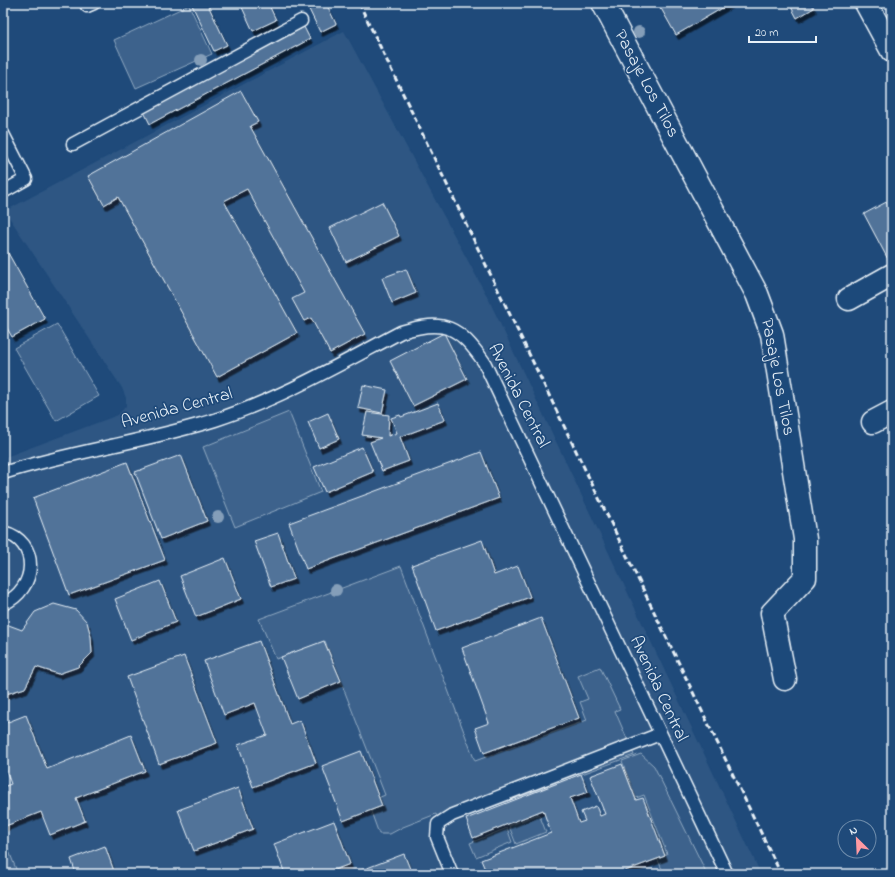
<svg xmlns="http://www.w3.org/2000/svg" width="895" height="877" font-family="'Indie Flower',sans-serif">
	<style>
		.built { fill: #2e5683 }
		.green { fill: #3c628c; stroke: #92aac2 }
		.building { fill: #517399; stroke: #e8f1f8; filter: url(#shadow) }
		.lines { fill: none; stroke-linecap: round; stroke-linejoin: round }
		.lane-casing { stroke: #e8f1f8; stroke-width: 15 }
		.street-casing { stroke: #e8f1f8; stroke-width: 25 }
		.primary-casing { stroke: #e8f1f8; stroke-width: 25 }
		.lane { stroke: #1f4a7a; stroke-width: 12 }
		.street { stroke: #1f4a7a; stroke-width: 22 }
		.primary { stroke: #1f4a7a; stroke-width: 22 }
		.rail { stroke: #e8f1f8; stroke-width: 3; stroke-dasharray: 6 3; stroke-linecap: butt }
		.tree { fill: #849eb9 }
		.labels { text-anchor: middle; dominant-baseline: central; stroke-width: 3.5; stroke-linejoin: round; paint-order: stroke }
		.street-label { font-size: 18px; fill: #e8f1f8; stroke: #1f4a7a }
	</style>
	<defs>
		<filter id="shadow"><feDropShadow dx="2.5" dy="4.5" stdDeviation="0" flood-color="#0009"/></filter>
	</defs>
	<rect width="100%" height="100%" fill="#1f4a7a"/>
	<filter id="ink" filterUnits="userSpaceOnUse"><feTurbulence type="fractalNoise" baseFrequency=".025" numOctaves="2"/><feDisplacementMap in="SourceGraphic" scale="8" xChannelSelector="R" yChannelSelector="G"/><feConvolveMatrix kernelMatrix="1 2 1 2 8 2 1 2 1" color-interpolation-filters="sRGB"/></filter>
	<g filter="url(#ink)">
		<polygon class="built" points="344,31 488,298 761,874 3,874 3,458 118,415 126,406 126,398 122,388 5,211"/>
		<g class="green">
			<polygon points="189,5 212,54 136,88 114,40"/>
			<polygon points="57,324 99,396 56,421 14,348"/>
			<polygon points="289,412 321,492 235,527 203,447"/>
			<polygon points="401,566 475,761 587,720 580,702 588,699 578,676 600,667 620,709 615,711 634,755 440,826 436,814 403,827 390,834 379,834 370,809 378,798 385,795 325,641 276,659 259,619"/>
			<polygon points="641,754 654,766 707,874 683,874 681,870 670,874 664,874 657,858 667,854 644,795 636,798 622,761"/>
			<polygon points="539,814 546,832 516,844 509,826"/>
			<polygon points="507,828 512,842 476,857 470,843"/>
			<polygon points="5,841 18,874 3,874 3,842"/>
		</g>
		<g class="building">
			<polygon points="191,3 207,3 227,45 214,51"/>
			<polygon points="240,3 268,3 276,20 253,31"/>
			<polygon points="306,3 326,3 336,24 320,32"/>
			<polygon points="658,3 731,3 676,35"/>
			<polygon points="789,3 811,3 814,8 797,18"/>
			<polygon points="304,27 310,39 150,124 144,112"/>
			<polygon points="241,91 258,122 250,126 365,334 330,353 311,318 304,321 292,299 304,293 247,189 224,201 297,333 217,377 118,197 104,205 88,176"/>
			<polygon points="892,199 892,264 891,265 864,214"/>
			<polygon points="382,202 399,236 346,262 330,228"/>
			<polygon points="3,244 45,319 12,337 3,321"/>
			<polygon points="406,269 416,293 392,303 382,278"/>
			<polygon points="444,333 467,379 413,406 390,361"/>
			<polygon points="363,385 387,390 382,413 358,408"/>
			<polygon points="438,403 445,420 400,437 409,461 382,471 370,442 381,438 362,435 367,412 389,415 388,436 397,433 391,418 400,415 401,417"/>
			<polygon points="328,413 339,439 319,448 308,422"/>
			<polygon points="362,447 373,472 325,492 314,467"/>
			<polygon points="481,452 499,498 306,569 289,523"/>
			<polygon points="181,455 207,521 161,539 135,472"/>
			<polygon points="127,462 165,560 69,595 33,498"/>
			<polygon points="278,533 294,579 271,587 254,541"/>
			<polygon points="482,540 494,575 518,566 530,597 436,631 412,565"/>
			<polygon points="225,558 241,599 196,617 180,576"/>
			<polygon points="160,581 176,622 131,640 115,599"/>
			<polygon points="54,604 76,610 87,622 91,637 92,653 78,667 58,674 36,667 25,688 3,695 3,625 6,624 22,630 35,612"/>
			<polygon points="541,618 579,718 484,753 475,728 489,723 462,648"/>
			<polygon points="259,641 290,724 300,720 316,763 253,787 238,745 267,735 255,703 224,715 204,661"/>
			<polygon points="324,641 341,681 298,699 281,657"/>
			<polygon points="184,656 217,743 159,764 127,677"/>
			<polygon points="26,715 47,769 131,735 145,771 76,798 85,821 50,835 41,812 3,827 3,787 11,784 3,762 3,724"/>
			<polygon points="361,751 382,806 343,821 322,766"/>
			<polygon points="622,764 636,800 643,798 665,856 617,874 487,874 481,860 551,833 543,810 473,838 466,819 581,774 588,792 570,798 579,823 585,821 581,812 596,806 600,816 605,814 590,776"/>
			<polygon points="238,788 253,829 194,851 178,810"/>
			<polygon points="334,821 350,864 324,874 285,874 274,844"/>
			<polygon points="105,846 115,874 76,874 71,859"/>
			<polygon points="404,854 412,874 354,874 354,873"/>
		</g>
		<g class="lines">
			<g class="lane-casing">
				<g id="lane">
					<polyline points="87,6 94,3"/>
					<polyline points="3,134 26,179 3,192"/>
					<polyline points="73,144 301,21"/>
					<path d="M3 473C72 451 145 442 215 420 280 399 340 364 401 332 445 318 459 327 484 362L727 874"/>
					<path d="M3 532C40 541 38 589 3 604"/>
					<polyline points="452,874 437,837 438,824 452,815 660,734"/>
				</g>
			</g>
			<g class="street-casing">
				<g id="street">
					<polyline points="603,3 757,294 772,334 805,539 805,578 772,613 785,679"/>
					<polyline points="849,299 892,275"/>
					<polyline points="873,422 892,412"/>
				</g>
			</g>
			<g class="primary-casing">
				<polyline id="primary" points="866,3 892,51"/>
			</g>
			<use href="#lane" class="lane"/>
			<use href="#street" class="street"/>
			<use href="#primary" class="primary"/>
			<polyline class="rail" points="359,3 781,874"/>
		</g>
		<g class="tree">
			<circle cx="639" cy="32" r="6"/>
			<circle cx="201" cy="60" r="6"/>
			<circle cx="218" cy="517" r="6"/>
			<circle cx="336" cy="590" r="6"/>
		</g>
	</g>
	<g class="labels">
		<g class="street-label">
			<text transform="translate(646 84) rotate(62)">Pasaje Los Tilos</text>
			<text transform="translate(777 377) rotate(79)">Pasaje Los Tilos</text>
			<text transform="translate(518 396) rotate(63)">Avenida Central</text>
			<text transform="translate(177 409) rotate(-15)">Avenida Central</text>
			<text transform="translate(658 689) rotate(65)">Avenida Central</text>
		</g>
	</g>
	<rect width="895" height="877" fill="none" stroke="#1f4a7a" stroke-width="16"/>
	<rect x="8" y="8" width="879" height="861" fill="none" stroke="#e8f1f8" stroke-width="1.5" filter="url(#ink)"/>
	<g transform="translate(857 839) rotate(336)"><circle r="19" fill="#1f4a7a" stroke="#6f8dac"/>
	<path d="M0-3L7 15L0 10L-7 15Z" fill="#ff9aa2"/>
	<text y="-6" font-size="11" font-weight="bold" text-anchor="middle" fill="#e8f1f8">N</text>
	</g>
	<path d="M749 36v6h67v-6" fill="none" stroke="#e8f1f8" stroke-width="2"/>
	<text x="755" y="36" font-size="12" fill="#e8f1f8" stroke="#1f4a7a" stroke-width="3" paint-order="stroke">20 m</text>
</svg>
